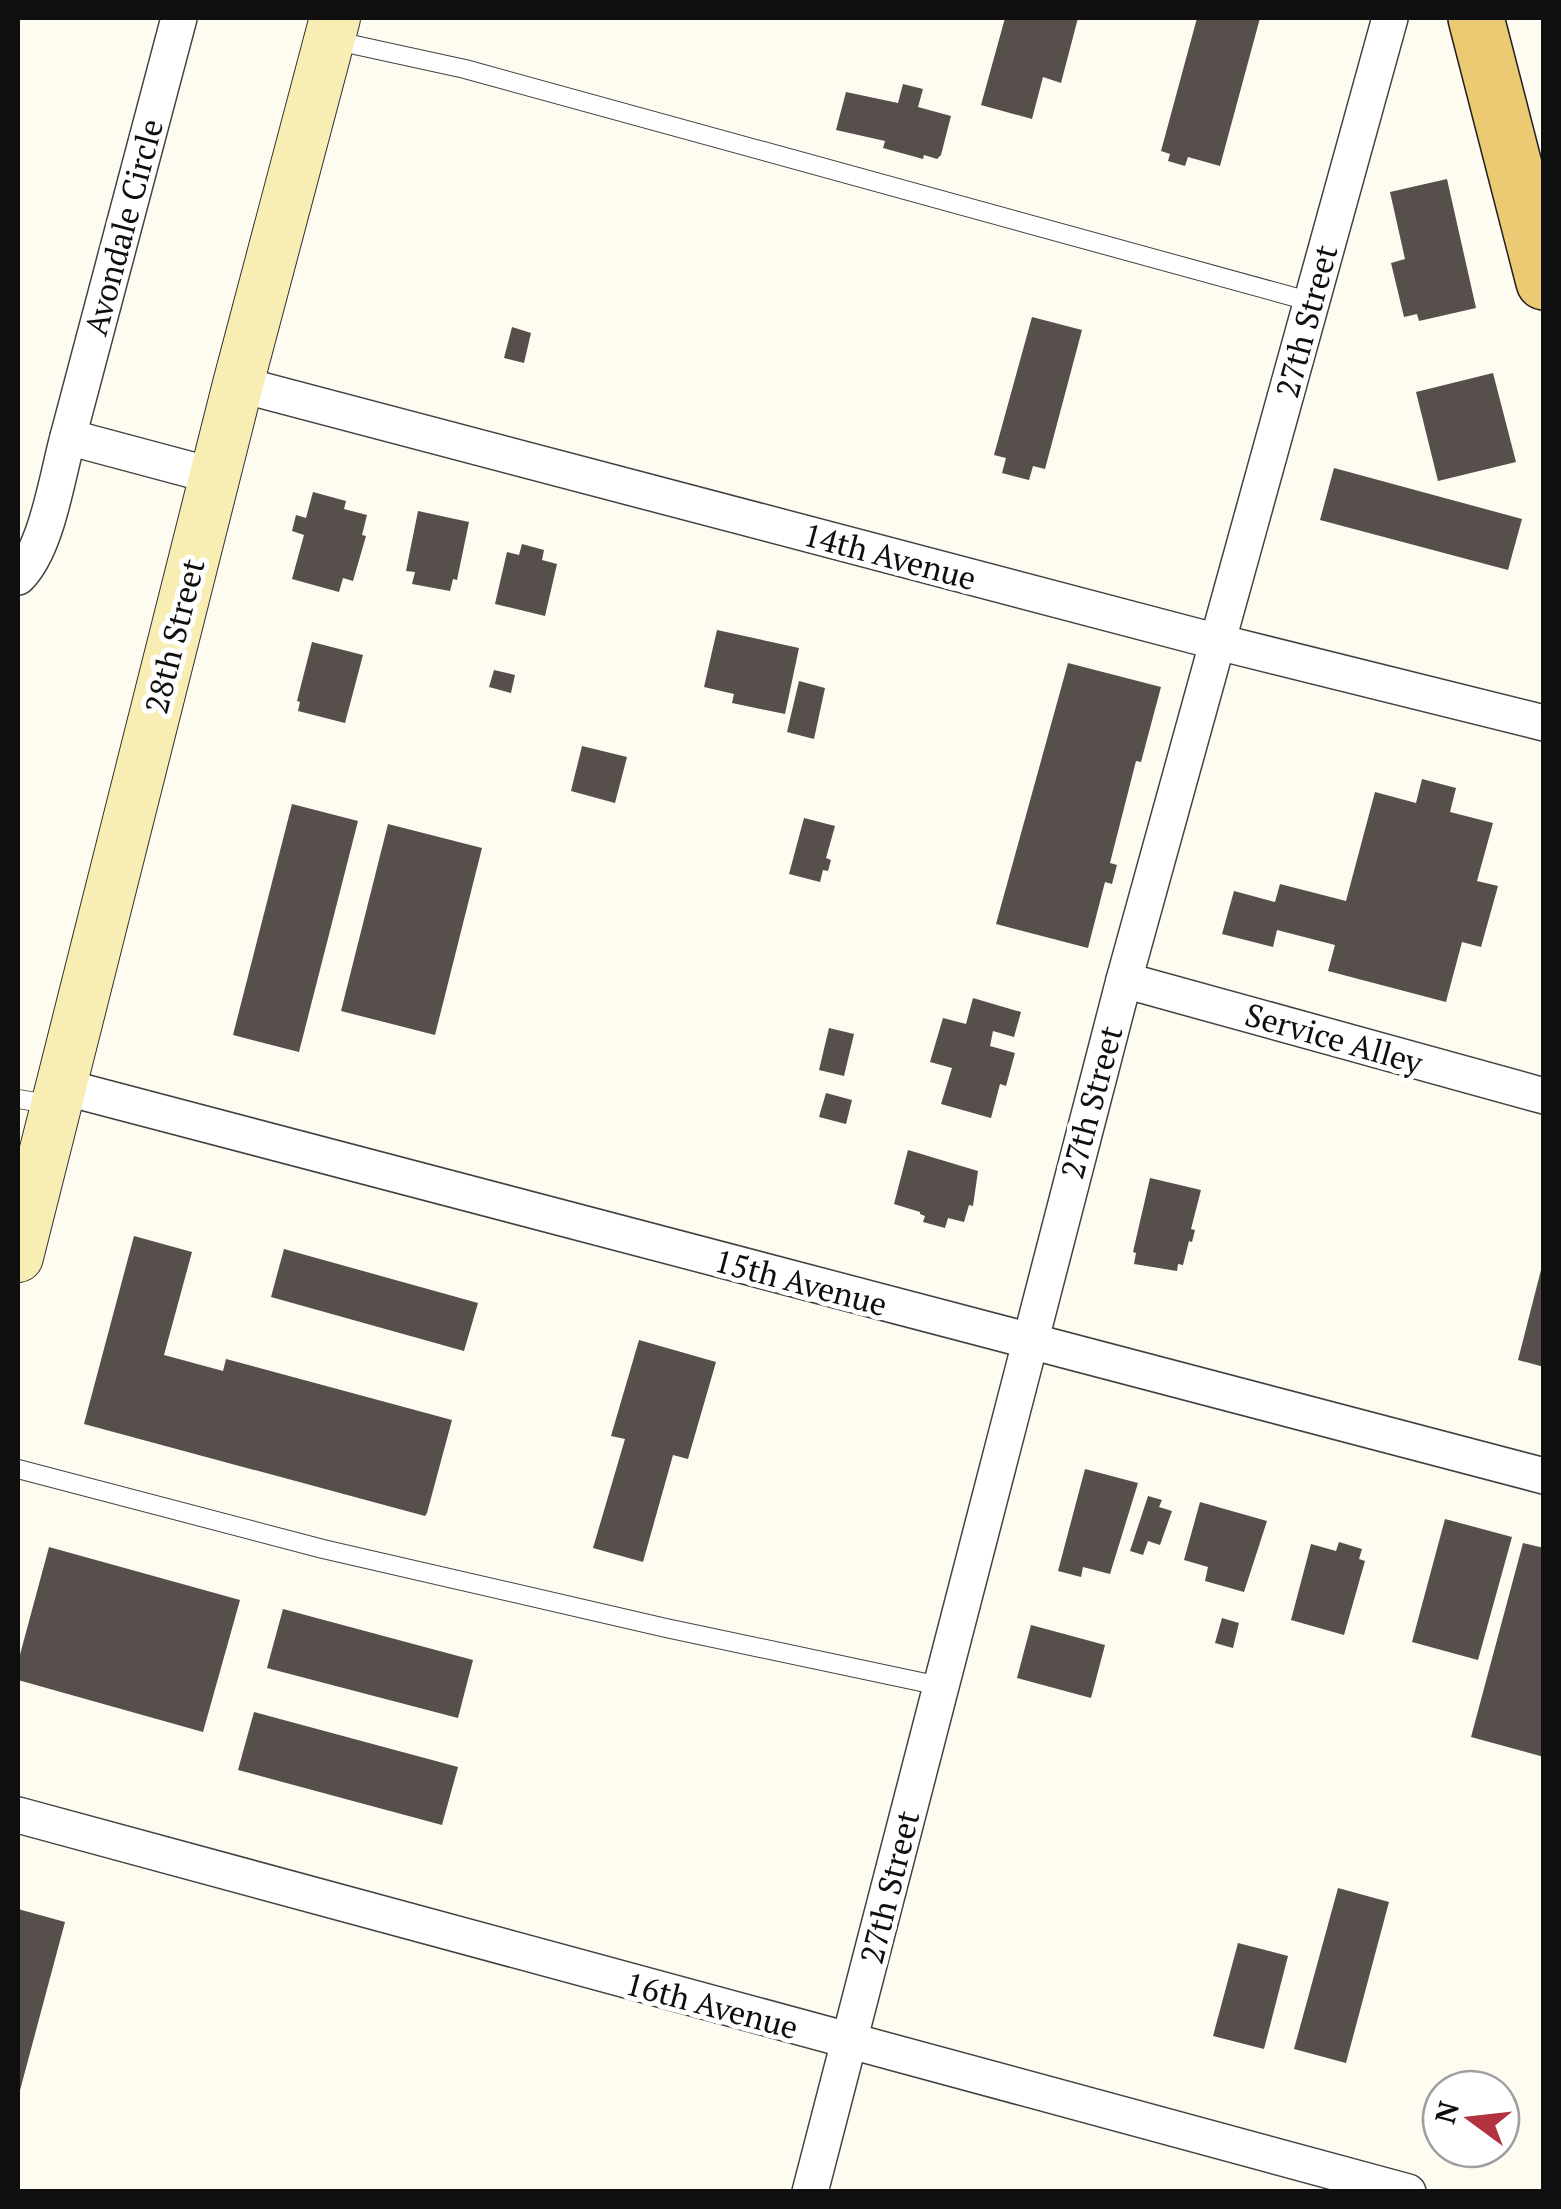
<svg xmlns="http://www.w3.org/2000/svg" width="1561" height="2209" font-family="'PT Serif',serif">
	<style>
		.building { fill: #564f4c }
		.lines { fill: none; stroke-linecap: round; stroke-linejoin: round }
		.service-casing { stroke: #424242; stroke-width: 20 }
		.minor-casing { stroke: #424242; stroke-width: 38 }
		.secondary-casing { stroke: #313131; stroke-width: 52 }
		.primary-casing { stroke: #202020; stroke-width: 58 }
		.service { stroke: #fff; stroke-width: 18 }
		.minor { stroke: #fff; stroke-width: 35 }
		.secondary { stroke: #f8edb3; stroke-width: 50 }
		.primary { stroke: #ecc973; stroke-width: 55 }
		.labels { text-anchor: middle; dominant-baseline: central; stroke-width: 10; stroke-linejoin: round; paint-order: stroke }
		.street-label { font-size: 32px; fill: #0f0f0f; stroke: #fff }
	</style>
	<rect width="100%" height="100%" fill="#fefbf1"/>
	<g class="building">
		<polygon points="1005,18 1078,18 1061,83 1043,77 1032,119 981,105"/>
		<polygon points="1197,18 1260,18 1220,166 1188,157 1185,166 1168,161 1170,154 1161,151"/>
		<polygon points="903,84 923,89 918,107 951,116 941,155 937,159 924,155 923,159 883,148 885,141 836,130 846,92 898,103"/>
		<polygon points="1447,179 1476,308 1419,321 1417,314 1404,317 1391,263 1405,259 1390,192"/>
		<polygon points="1032,317 1082,330 1045,469 1033,466 1029,480 1002,473 1006,458 994,455"/>
		<polygon points="512,327 531,333 524,363 504,358"/>
		<polygon points="1493,373 1516,462 1438,481 1416,392"/>
		<polygon points="1334,468 1522,519 1508,570 1320,520"/>
		<polygon points="313,492 346,501 344,509 367,515 362,535 366,536 353,581 343,578 339,592 292,579 304,535 292,531 296,515 306,518"/>
		<polygon points="418,511 469,522 457,580 453,579 450,591 412,584 415,572 406,571"/>
		<polygon points="522,544 544,550 542,560 557,564 545,616 495,604 507,552 519,555"/>
		<polygon points="717,630 799,648 785,714 732,703 734,694 704,687"/>
		<polygon points="312,642 363,655 345,723 298,711 300,702 297,701"/>
		<polygon points="1068,663 1161,687 1141,762 1136,761 1110,863 1117,865 1112,884 1105,882 1088,948 996,924"/>
		<polygon points="494,670 515,675 511,693 489,687"/>
		<polygon points="799,681 825,688 814,739 787,732"/>
		<polygon points="582,746 627,757 615,803 571,791"/>
		<polygon points="1422,779 1456,788 1450,812 1493,823 1477,881 1498,886 1481,947 1462,942 1446,1002 1328,971 1335,945 1277,930 1273,947 1222,934 1234,891 1275,902 1280,884 1346,901 1375,792 1416,803"/>
		<polygon points="292,804 358,821 299,1052 233,1035"/>
		<polygon points="804,818 835,826 826,858 831,860 828,871 823,870 820,882 789,874"/>
		<polygon points="388,824 482,848 435,1035 341,1011"/>
		<polygon points="973,998 1021,1012 1014,1037 993,1031 990,1046 1015,1053 1006,1086 1000,1084 991,1118 941,1104 952,1068 930,1062 943,1018 966,1024"/>
		<polygon points="829,1028 854,1034 844,1076 819,1070"/>
		<polygon points="826,1093 852,1100 846,1124 819,1117"/>
		<polygon points="908,1150 978,1171 973,1206 969,1205 964,1222 948,1218 945,1228 923,1222 925,1216 920,1214 920,1212 894,1204"/>
		<polygon points="1150,1178 1201,1190 1191,1229 1195,1230 1192,1242 1189,1241 1183,1265 1178,1264 1177,1271 1134,1264 1136,1253 1133,1252"/>
		<polygon points="134,1236 192,1252 164,1355 223,1371 226,1359 452,1420 427,1513 425,1516 84,1424"/>
		<polygon points="284,1249 478,1303 464,1351 271,1297"/>
		<polygon points="1542,1266 1544,1266 1544,1367 1518,1360"/>
		<polygon points="639,1340 716,1362 688,1459 673,1455 643,1562 593,1548 625,1439 611,1436"/>
		<polygon points="1085,1469 1138,1483 1110,1574 1083,1567 1081,1577 1058,1571"/>
		<polygon points="1148,1496 1162,1500 1159,1507 1172,1511 1160,1545 1148,1541 1143,1555 1130,1551"/>
		<polygon points="1200,1502 1267,1521 1244,1592 1205,1581 1208,1567 1184,1560"/>
		<polygon points="1445,1519 1512,1537 1478,1660 1412,1642"/>
		<polygon points="1339,1542 1362,1549 1359,1559 1365,1561 1344,1635 1291,1620 1311,1544 1336,1551"/>
		<polygon points="1523,1543 1544,1548 1544,1757 1471,1737"/>
		<polygon points="49,1547 240,1600 203,1732 18,1680 18,1662"/>
		<polygon points="283,1609 473,1660 458,1718 267,1668"/>
		<polygon points="1222,1618 1239,1623 1233,1648 1215,1643"/>
		<polygon points="1031,1625 1105,1645 1091,1698 1017,1678"/>
		<polygon points="254,1712 458,1767 442,1825 238,1770"/>
		<polygon points="1338,1888 1389,1902 1346,2063 1294,2049"/>
		<polygon points="18,1909 65,1922 19,2094 18,2094"/>
		<polygon points="1238,1943 1288,1956 1264,2049 1213,2036"/>
	</g>
	<g class="lines">
		<g class="service-casing">
			<g id="service">
				<polyline points="332,40 465,69 1312,302"/>
				<polyline points="18,1099 55,1105"/>
				<polyline points="18,1469 323,1549 666,1628 940,1686"/>
			</g>
		</g>
		<g class="minor-casing">
			<g id="minor">
				<polyline points="238,384 1218,642 1544,723"/>
				<polyline points="68,437 179,18"/>
				<path d="M18 577C47 549 57 477 68 437L214 476"/>
				<polyline points="1124,980 1544,1096"/>
				<polyline points="60,1086 1544,1476"/>
				<polyline points="18,1815 1408,2192"/>
				<polyline points="810,2192 1124,980 1390,18"/>
			</g>
		</g>
		<g class="secondary-casing">
			<polyline id="secondary" points="18,1257 238,384 335,18"/>
		</g>
		<g class="primary-casing">
			<polyline id="primary" points="1476,18 1544,282"/>
		</g>
		<use href="#service" class="service"/>
		<use href="#minor" class="minor"/>
		<use href="#secondary" class="secondary"/>
		<use href="#primary" class="primary"/>
	</g>
	<g class="labels">
		<g class="street-label">
			<text transform="translate(123 227) rotate(-75)">Avondale Circle</text>
			<text transform="translate(1306 321) rotate(-75)">27th Street</text>
			<text transform="translate(890 556) rotate(15)">14th Avenue</text>
			<text transform="translate(174 636) rotate(-76)">28th Street</text>
			<text transform="translate(1334 1038) rotate(16)">Service Alley</text>
			<text transform="translate(1091 1102) rotate(-75)">27th Street</text>
			<text transform="translate(801 1282) rotate(15)">15th Avenue</text>
			<text transform="translate(889 1887) rotate(-76)">27th Street</text>
			<text transform="translate(712 2005) rotate(15)">16th Avenue</text>
		</g>
	</g>
	<rect width="1561" height="2209" fill="none" stroke="#0f0f0f" stroke-width="40"/>
	<g transform="translate(1471 2119) rotate(285)"><circle r="48" fill="#ffffff" stroke="#9f9f9f" stroke-width="2.5"/>
	<path d="M0-8L18 38L0 25L-18 38Z" fill="#b2333f"/>
	<text y="-15" font-size="28" font-weight="bold" text-anchor="middle" fill="#0f0f0f">N</text>
	</g>
</svg>
